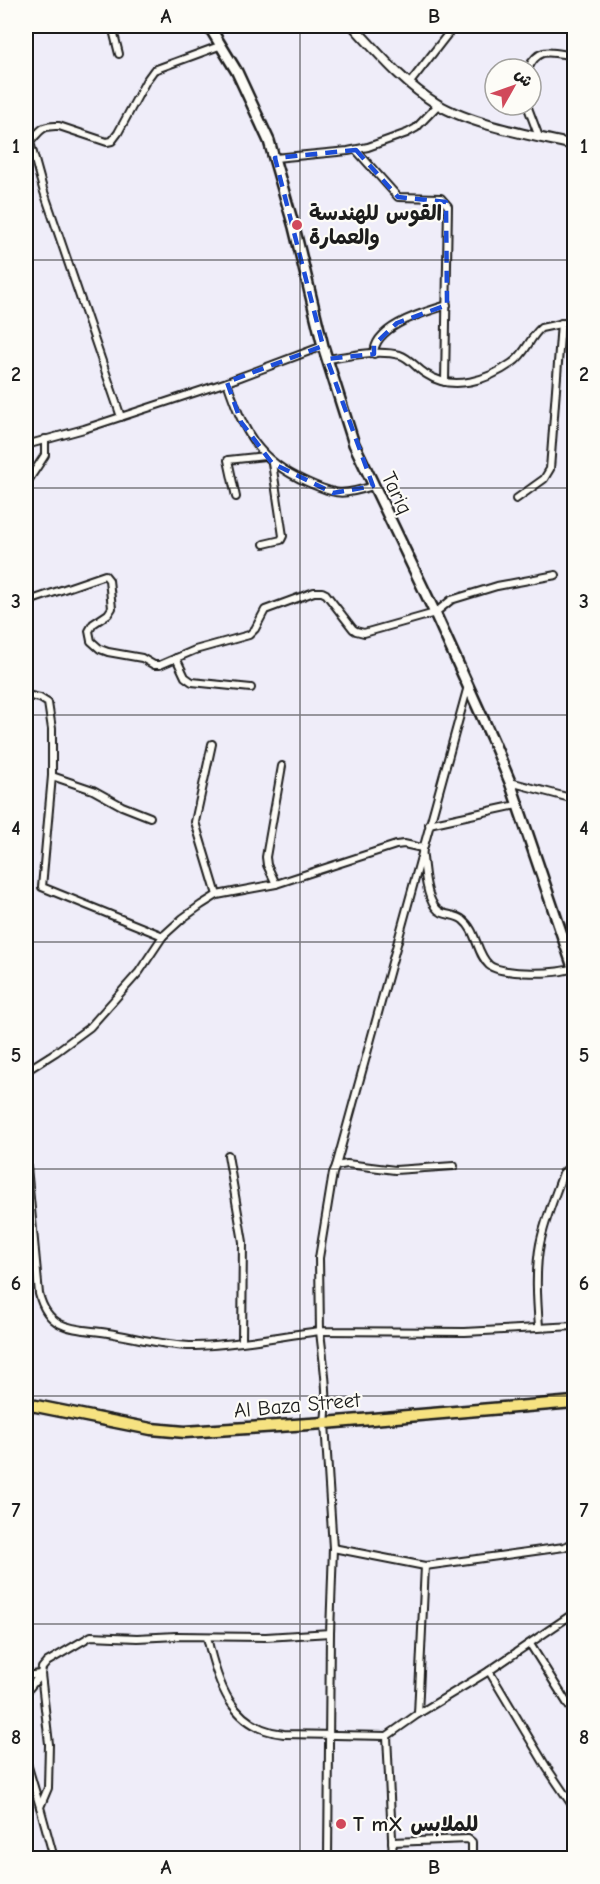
<svg xmlns="http://www.w3.org/2000/svg" width="600" height="1884" font-family="'Comic Neue','Playpen Sans Arabic',sans-serif">
	<style>
		.lines { fill: none; stroke-linecap: round; stroke-linejoin: round }
		.minor-casing { stroke: #1c1c1c; stroke-width: 10 }
		.tertiary-casing { stroke: #1c1c1c; stroke-width: 12 }
		.secondary-casing { stroke: #1c1c1c; stroke-width: 14 }
		.primary-casing { stroke: #1c1c1c; stroke-width: 15 }
		.minor { stroke: #fdfcf7; stroke-width: 6 }
		.tertiary { stroke: #fdfcf7; stroke-width: 8 }
		.secondary { stroke: #fdfcf7; stroke-width: 9 }
		.primary { stroke: #f6e281; stroke-width: 10 }
		.marked { fill: none; stroke: #1d4ed8; stroke-width: 4.5; stroke-dasharray: 12 8; stroke-linejoin: round }
		.grid { fill: none; stroke: #1c1c1c; stroke-width: 1.5; stroke-opacity: 0.55 }
		.poi-dot { fill: #d1495b; stroke: #fdfcf7; stroke-width: 2 }
		.labels { text-anchor: middle; dominant-baseline: central; stroke-width: 4.5; stroke-linejoin: round; paint-order: stroke }
		.poi-label { font-size: 21px; font-weight: bold; fill: #1c1c1c; stroke: #fdfcf7; text-anchor: start }
		.street-label { font-size: 21px; fill: #1c1c1c; stroke: #fdfcf7 }
		.neatline { fill: none; stroke: #1c1c1c; stroke-width: 2 }
		.grid-label { font-size: 20px; text-anchor: middle; font-weight: bold; fill: #1c1c1c }
	</style>
	<rect width="100%" height="100%" fill="#efedf9"/>
	<filter id="ink" filterUnits="userSpaceOnUse"><feTurbulence type="fractalNoise" baseFrequency=".0167" numOctaves="2"/><feDisplacementMap in="SourceGraphic" scale="12" xChannelSelector="R" yChannelSelector="G"/><feConvolveMatrix kernelMatrix="1 2 1 2 8 2 1 2 1" color-interpolation-filters="sRGB"/></filter>
	<g filter="url(#ink)">
		<g class="lines">
			<g class="minor-casing">
				<g id="minor">
					<polyline points="112,26 119,54"/>
					<path d="M528 69C539 45 552 53 574 56"/>
					<polyline points="409,84 454,26"/>
					<polyline points="527,105 539,137"/>
					<polyline points="356,150 398,197 441,198 448,206 445,382"/>
					<polyline points="275,158 348,151 368,147 407,133 416,128 438,105"/>
					<path d="M374 354C374 325 426 312 447 305"/>
					<path d="M327 359C350 356 377 349 400 355 410 358 417 369 426 374 453 392 488 380 512 363 526 354 529 338 541 328L574 321"/>
					<path d="M227 382C244 432 257 460 307 482 336 495 342 496 373 486"/>
					<path d="M121 417 43 189 30 142C41 130 42 125 59 126L107 142 112 141 118 133 146 81 154 70 222 45"/>
					<polyline points="26,445 84,429 227,382 323,346"/>
					<polyline points="26,484 45,455 45,439"/>
					<polyline points="236,497 228,460 265,456"/>
					<polyline points="516,499 544,479 550,469 561,323"/>
					<polyline points="264,544 281,540 283,536 272,463"/>
					<polyline points="26,602 105,575 109,580 112,608 108,614 93,624 89,631 91,641 100,649 108,652 142,658 154,665 160,665 195,650 249,635 255,629 265,610 314,592 322,592 326,594 353,629 356,631 364,633 435,613 451,600 497,586 556,575"/>
					<polyline points="176,658 185,677 192,682 251,688"/>
					<polyline points="26,695 40,698 48,703 52,729 52,776 42,887 163,936"/>
					<polyline points="212,744 195,822 217,895"/>
					<polyline points="52,776 93,790 122,806 150,817"/>
					<polyline points="510,782 574,799"/>
					<polyline points="429,824 517,805"/>
					<polyline points="276,884 267,865 266,857 282,766"/>
					<path d="M26 1071 56 1052 90 1027 139 972 163 936 183 918 201 905 217 895 276 884 396 845 404 844 422 848C424 864 425 894 435 907 442 917 455 913 463 920 477 931 476 953 489 965 500 975 563 975 574 967"/>
					<polyline points="228,1155 243,1242 242,1341"/>
					<path d="M26 1156 39 1294C49 1333 77 1328 108 1333 138 1338 166 1346 195 1346 237 1345 279 1336 320 1331 323 1361 329 1393 325 1423L333 1548 330 1633 328 1858"/>
					<polyline points="336,1166 468,686"/>
					<polyline points="454,1166 395,1170 347,1164 336,1166 333,1173 319,1258 320,1331 465,1332 574,1326"/>
					<path d="M539 1327C537 1300 535 1270 540 1244 545 1219 555 1196 563 1173L566 1170H574"/>
					<polyline points="333,1548 425,1566 564,1547 574,1543"/>
					<path d="M207 1637C217 1682 231 1729 284 1734L387 1736 418 1714 489 1671 574 1613"/>
					<polyline points="530,1644 574,1714"/>
					<polyline points="489,1671 547,1768 574,1808"/>
					<polyline points="26,1676 40,1674"/>
					<polyline points="26,1692 41,1674"/>
					<polyline points="418,1714 425,1566"/>
					<polyline points="387,1736 393,1858"/>
					<polyline points="26,1760 40,1807"/>
					<polyline points="392,1842 468,1839 472,1842 472,1858"/>
					<polyline points="54,1858 40,1807 48,1788 49,1744 41,1674 42,1668 47,1662 91,1636 137,1638 177,1636 266,1637 330,1633"/>
				</g>
			</g>
			<g class="tertiary-casing">
				<path id="tertiary" d="M353 26C379 54 404 84 437 104 472 125 534 136 574 145"/>
			</g>
			<g class="secondary-casing">
				<polyline id="secondary" points="209,26 237,72 269,141 294,227 323,346 354,444 435,613 493,741 510,782 574,970"/>
			</g>
			<g class="primary-casing">
				<polyline id="primary" points="26,1404 151,1429 185,1432 325,1423 574,1402"/>
			</g>
			<use href="#minor" class="minor"/>
			<use href="#tertiary" class="tertiary"/>
			<use href="#secondary" class="secondary"/>
			<use href="#primary" class="primary"/>
		</g>
	</g>
	<path class="marked" d="M356 150 398 197 446 202 447 305 397 323 374 345V354L327 359 373 486 333 493 272 463 241 422 227 382 323 346 275 158Z"/>
	<path class="grid" d="M300 26V1858M26 260H574M26 488H574M26 715H574M26 942H574M26 1169H574M26 1396H574M26 1624H574"/>
	<g class="poi-dot">
		<circle cx="297" cy="225" r="6"/>
		<circle cx="341" cy="1824" r="6"/>
	</g>
	<g class="labels">
		<g class="poi-label">
			<text x="309" y="213">القوس للهندسة<tspan x="309" dy="24">والعمارة</tspan></text>
			<text x="353" y="1824">T mX للملابس</text>
		</g>
		<g class="street-label">
			<text transform="translate(397 493) rotate(64)">Tariq</text>
			<text transform="translate(297 1405) rotate(-5)">Al Baza Street</text>
		</g>
	</g>
	<rect width="600" height="1884" fill="none" stroke="#fdfcf7" stroke-width="66"/>
	<g transform="translate(513 87) rotate(50)"><circle r="28" fill="#fdfcf7" stroke="#a3a29f" stroke-width="1.5"/>
	<path d="M0-4.5L10 22L0 15L-10 22Z" fill="#d1495b"/>
	<text y="-9" font-size="16" font-weight="bold" text-anchor="middle" fill="#1c1c1c">ش</text>
	</g>
	<rect x="33" y="33" width="534" height="1818" class="neatline"/>
	<g class="grid-label">
		<text x="166" y="23">A</text>
		<text x="434" y="23">B</text>
		<text x="16" y="153">1</text>
		<text x="584" y="153">1</text>
		<text x="16" y="381">2</text>
		<text x="584" y="381">2</text>
		<text x="16" y="608">3</text>
		<text x="584" y="608">3</text>
		<text x="16" y="835">4</text>
		<text x="584" y="835">4</text>
		<text x="16" y="1062">5</text>
		<text x="584" y="1062">5</text>
		<text x="16" y="1290">6</text>
		<text x="584" y="1290">6</text>
		<text x="16" y="1517">7</text>
		<text x="584" y="1517">7</text>
		<text x="16" y="1744">8</text>
		<text x="584" y="1744">8</text>
		<text x="166" y="1874">A</text>
		<text x="434" y="1874">B</text>
	</g>
</svg>
